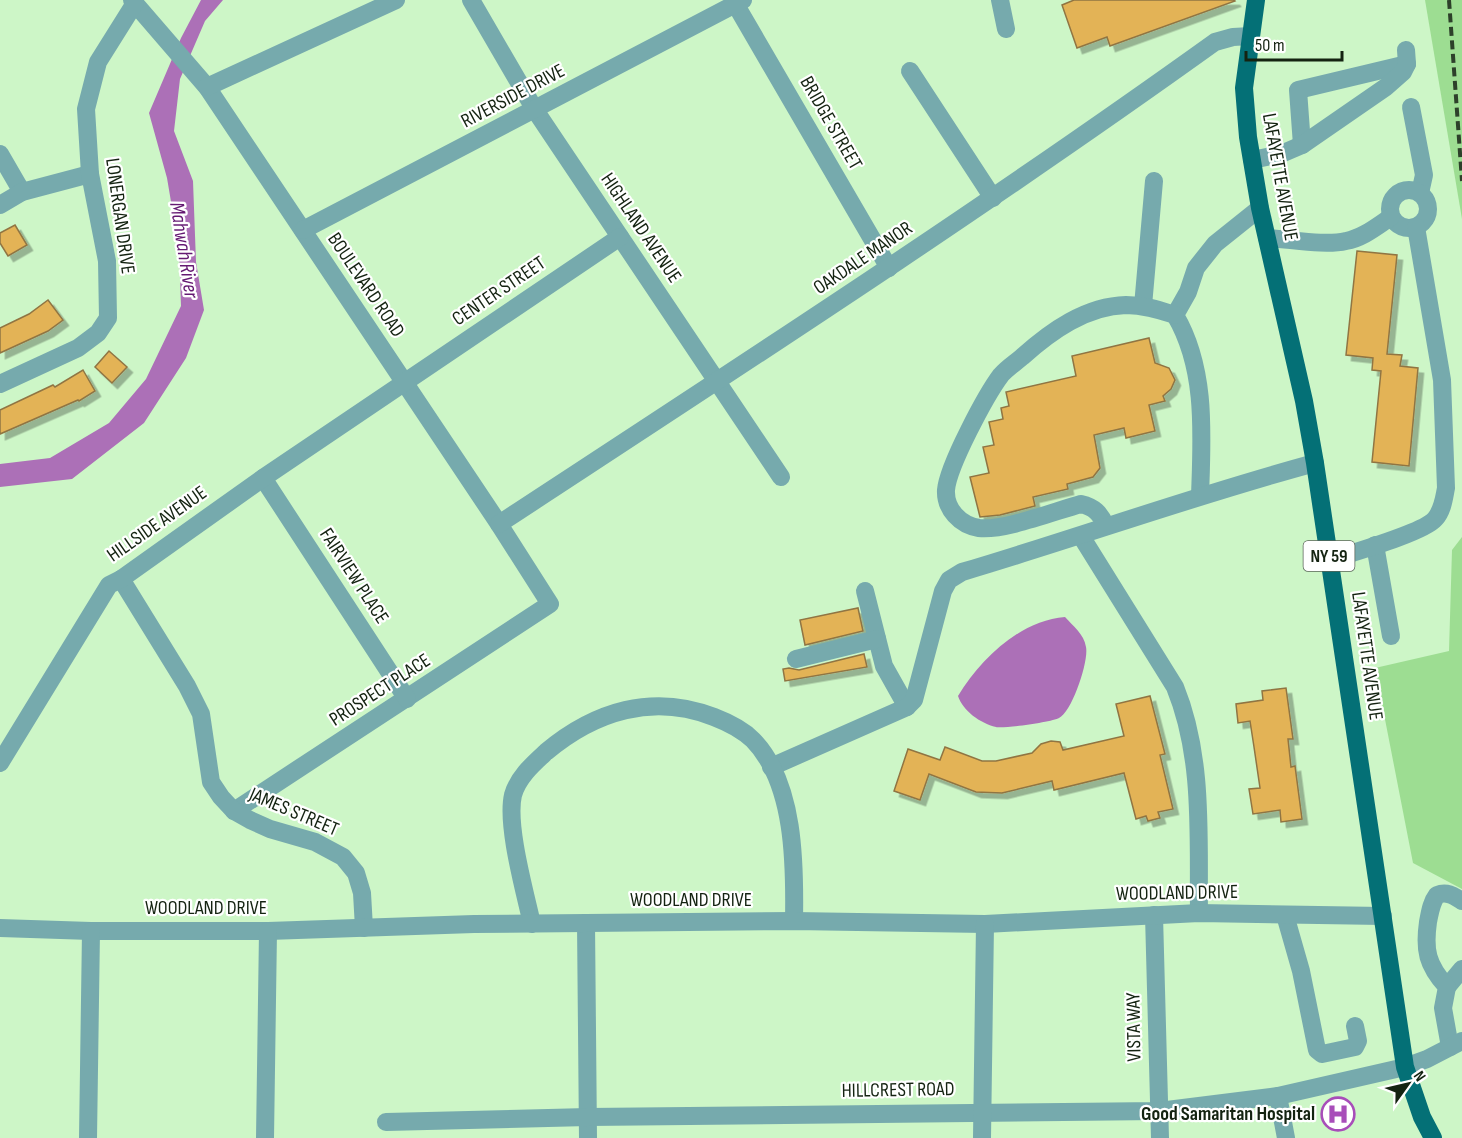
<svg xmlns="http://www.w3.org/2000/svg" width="1462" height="1138" font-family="'Sofia Sans Condensed',sans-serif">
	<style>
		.green { fill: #9ddd92 }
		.water { fill: #ac70b7 }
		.building { fill: #e3b357; stroke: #907543; stroke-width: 1.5; filter: url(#shadow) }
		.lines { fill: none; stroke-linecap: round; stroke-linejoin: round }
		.minor { stroke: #76aaad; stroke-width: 18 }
		.major { stroke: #047076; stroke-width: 18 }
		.rail { stroke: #2d402a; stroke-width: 4; stroke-dasharray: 9 4.5; stroke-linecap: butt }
		.labels { text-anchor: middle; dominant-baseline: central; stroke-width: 4.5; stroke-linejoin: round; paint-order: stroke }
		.shield { fill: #fff; stroke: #5a6558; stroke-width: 1.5 }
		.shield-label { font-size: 18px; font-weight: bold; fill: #142311 }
		.street-label { font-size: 20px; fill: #142311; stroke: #fff }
		.poi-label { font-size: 20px; font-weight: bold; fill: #142311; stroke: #fff; text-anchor: end }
		.water-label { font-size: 21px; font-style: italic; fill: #641972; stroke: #fff }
	</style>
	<defs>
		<filter id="shadow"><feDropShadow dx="5.5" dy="5.5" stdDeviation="0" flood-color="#0004"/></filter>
	</defs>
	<rect width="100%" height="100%" fill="#cdf6c7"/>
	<g class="green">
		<polygon points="1425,0 1462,0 1462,219"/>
		<polygon points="1462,537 1462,889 1413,863 1375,668 1449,651 1452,550"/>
	</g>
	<g class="water">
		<polygon points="201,0 223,0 205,21 180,79 174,131 193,181 196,262 204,310 186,358 144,423 72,479 0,487 0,464 50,458 109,423 146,379 181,306 179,249 167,178 149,113 181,38"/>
		<path d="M1065 617C1073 626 1084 634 1086 647 1089 661 1072 712 1059 718 1052 722 1002 729 996 727 980 723 963 711 958 696 981 659 1019 621 1065 617Z"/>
	</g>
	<g class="building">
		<polygon points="1074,0 1234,0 1235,1 1110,46 1107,37 1077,48 1062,5"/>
		<polygon points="15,225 27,245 8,256 0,243 0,233"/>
		<polygon points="1357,251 1397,255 1387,354 1402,355 1400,366 1418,368 1409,466 1372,462 1381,371 1372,370 1373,358 1346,355"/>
		<polygon points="48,300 63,320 48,331 0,353 0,328 29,314"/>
		<polygon points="1149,338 1155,363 1169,368 1175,380 1171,389 1163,396 1165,401 1149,405 1155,431 1126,438 1124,428 1094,435 1100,468 1093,477 1067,484 1068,489 1033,497 1035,506 1000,515 980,517 970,477 989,473 983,447 994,445 989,422 1003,419 1001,408 1009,406 1006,392 1076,376 1072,356"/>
		<polygon points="109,351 127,367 112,383 95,367"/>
		<polygon points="83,370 95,391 79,401 78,400 0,434 0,410 53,385 55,387"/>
		<polygon points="858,608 863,631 805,645 800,620"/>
		<polygon points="864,654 867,667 785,681 783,669 789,668 799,670"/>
		<polygon points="1286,688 1293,739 1288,739 1291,767 1295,766 1302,819 1281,822 1280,810 1253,814 1249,789 1260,788 1254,747 1250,721 1238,723 1236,704 1263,700 1262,691"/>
		<polygon points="1150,696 1165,754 1160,755 1173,809 1158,812 1160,818 1148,821 1146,816 1136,819 1124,773 1054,790 1052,781 1002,793 976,792 929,774 920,800 894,791 908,749 940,760 945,747 982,761 996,761 1032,753 1041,744 1051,741 1060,742 1063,750 1124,736 1116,704"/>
	</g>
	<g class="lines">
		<g class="minor">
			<polyline points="132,0 207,87 499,524 550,604 234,811"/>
			<polyline points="471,0 535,110 781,477"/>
			<polyline points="733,0 889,268"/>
			<polyline points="1000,0 1006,29"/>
			<polyline points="910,71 993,198"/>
			<polyline points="207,87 396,0"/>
			<polyline points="1411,107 1424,175 1420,193"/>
			<polyline points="1302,145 1298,90 1407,64"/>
			<polyline points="0,154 22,192"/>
			<polyline points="1252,160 1281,154 1302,145 1386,87 1403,72 1407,64 1406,50"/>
			<circle cx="1409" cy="209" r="19"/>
			<polyline points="0,205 22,192 90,174"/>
			<polyline points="303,230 743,0"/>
			<path d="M1267 238C1290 239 1324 246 1346 241 1363 238 1377 226 1391 217"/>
			<polyline points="1143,306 1154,181"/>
			<polyline points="0,384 78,348 98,333 108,318 107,261 90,174 86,109 98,62 135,3"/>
			<polyline points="263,478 407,699"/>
			<path d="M1200 496C1202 436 1207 369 1175 315L1188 292 1196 268 1215 244 1260 208"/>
			<path d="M499 524C740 366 981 210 1215 42L1233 37 1251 36"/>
			<path d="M1106 526C1100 513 1094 507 1081 504 1055 511 1004 531 979 528 960 525 945 509 946 490 948 466 986 395 1001 375 1007 368 1015 363 1022 357 1051 331 1086 306 1126 305 1144 305 1159 310 1175 315"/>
			<path d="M1081 536 1175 687C1204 758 1198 837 1199 913"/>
			<polyline points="1375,545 1391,636"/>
			<path d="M1330 560C1351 553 1423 533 1435 519 1443 510 1444 498 1446 488L1442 380 1416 227"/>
			<polyline points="121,579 187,686 201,714 211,782 221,797 234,811 250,820 270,829 315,842 343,857 356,873 362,893 364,928"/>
			<polyline points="865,591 884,666 907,707"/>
			<polyline points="796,659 877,639"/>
			<polyline points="0,763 109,585 121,579 263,478 620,237"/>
			<path d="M771 767 907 707 914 700 943 591 949 580 962 572C1080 537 1196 495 1315 463"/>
			<polyline points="1154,915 1160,1138"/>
			<polyline points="1285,915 1301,971 1317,1050 1322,1054 1355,1047 1358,1041 1355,1026"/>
			<polyline points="586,923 588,1138"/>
			<path d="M532 924C525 892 506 825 513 795 518 777 533 764 546 752 595 711 653 693 714 717 727 722 742 729 753 740 795 783 795 865 794 921"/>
			<polyline points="0,928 91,931 268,931 474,924 586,923 794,921 985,924 1199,913 1383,916"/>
			<polyline points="1447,987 1462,969"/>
			<path d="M1450 1047 1443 1008 1447 987C1427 965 1424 950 1428 922 1430 912 1431 903 1437 895 1447 891 1454 896 1462 901"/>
			<polyline points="1278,1096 1286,1138"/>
			<polyline points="386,1122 588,1117 1159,1111 1278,1096 1405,1067 1427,1059 1462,1041"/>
			<polyline points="88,1138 91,931"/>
			<polyline points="265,1138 268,931"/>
			<polyline points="982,1138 985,924"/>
		</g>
		<polyline class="major" points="1256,0 1244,88 1248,137 1260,208 1304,401 1315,463 1405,1067 1422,1117 1433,1138"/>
		<polyline class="rail" points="1449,0 1462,181"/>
	</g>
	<defs>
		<g id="hospital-ring" transform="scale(1.725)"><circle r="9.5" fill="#fff" stroke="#a84db9" stroke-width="1.5"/><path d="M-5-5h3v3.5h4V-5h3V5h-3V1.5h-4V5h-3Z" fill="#a84db9"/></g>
	</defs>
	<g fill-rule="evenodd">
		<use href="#hospital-ring" x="1338" y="1114"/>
	</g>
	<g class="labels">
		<rect class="shield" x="1303.5" y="541" width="51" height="30" rx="4.5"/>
		<g class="shield-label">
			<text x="1329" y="556">NY 59</text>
		</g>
		<g class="street-label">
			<text transform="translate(513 96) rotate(-28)">RIVERSIDE DRIVE</text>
			<text transform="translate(831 123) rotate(60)">BRIDGE STREET</text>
			<text transform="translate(1280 177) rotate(80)">LAFAYETTE AVENUE</text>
			<text transform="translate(120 216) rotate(82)">LONERGAN DRIVE</text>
			<text transform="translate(641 228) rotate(56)">HIGHLAND AVENUE</text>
			<text transform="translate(863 258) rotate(-34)">OAKDALE MANOR</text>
			<text transform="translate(366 285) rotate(56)">BOULEVARD ROAD</text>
			<text transform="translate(499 291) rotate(-34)">CENTER STREET</text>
			<text transform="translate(157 524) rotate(-35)">HILLSIDE AVENUE</text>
			<text transform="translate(354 576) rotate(57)">FAIRVIEW PLACE</text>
			<text transform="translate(1367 656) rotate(82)">LAFAYETTE AVENUE</text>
			<text transform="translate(380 690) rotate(-33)">PROSPECT PLACE</text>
			<text transform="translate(294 812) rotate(23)">JAMES STREET</text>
			<text transform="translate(1177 893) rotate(-1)">WOODLAND DRIVE</text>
			<text x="691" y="900">WOODLAND DRIVE</text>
			<text x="206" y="908">WOODLAND DRIVE</text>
			<text transform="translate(1134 1027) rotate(-91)">VISTA WAY</text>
			<text transform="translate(898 1090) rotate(-1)">HILLCREST ROAD</text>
		</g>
		<g class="poi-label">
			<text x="1315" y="1114">Good Samaritan Hospital</text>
		</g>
		<g class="water-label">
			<text transform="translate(184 250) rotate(81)">Mahwah River</text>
		</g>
	</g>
	<g transform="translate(1408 1084) rotate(56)" stroke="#ffffff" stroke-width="4.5" paint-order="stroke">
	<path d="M0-4.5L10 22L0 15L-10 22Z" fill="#142311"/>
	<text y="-9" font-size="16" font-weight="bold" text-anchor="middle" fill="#142311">N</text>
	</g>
	<path d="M1246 51v9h96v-9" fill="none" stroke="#142311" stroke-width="3"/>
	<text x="1255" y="51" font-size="18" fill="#142311" stroke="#ffffff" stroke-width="4.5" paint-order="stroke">50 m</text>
</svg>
